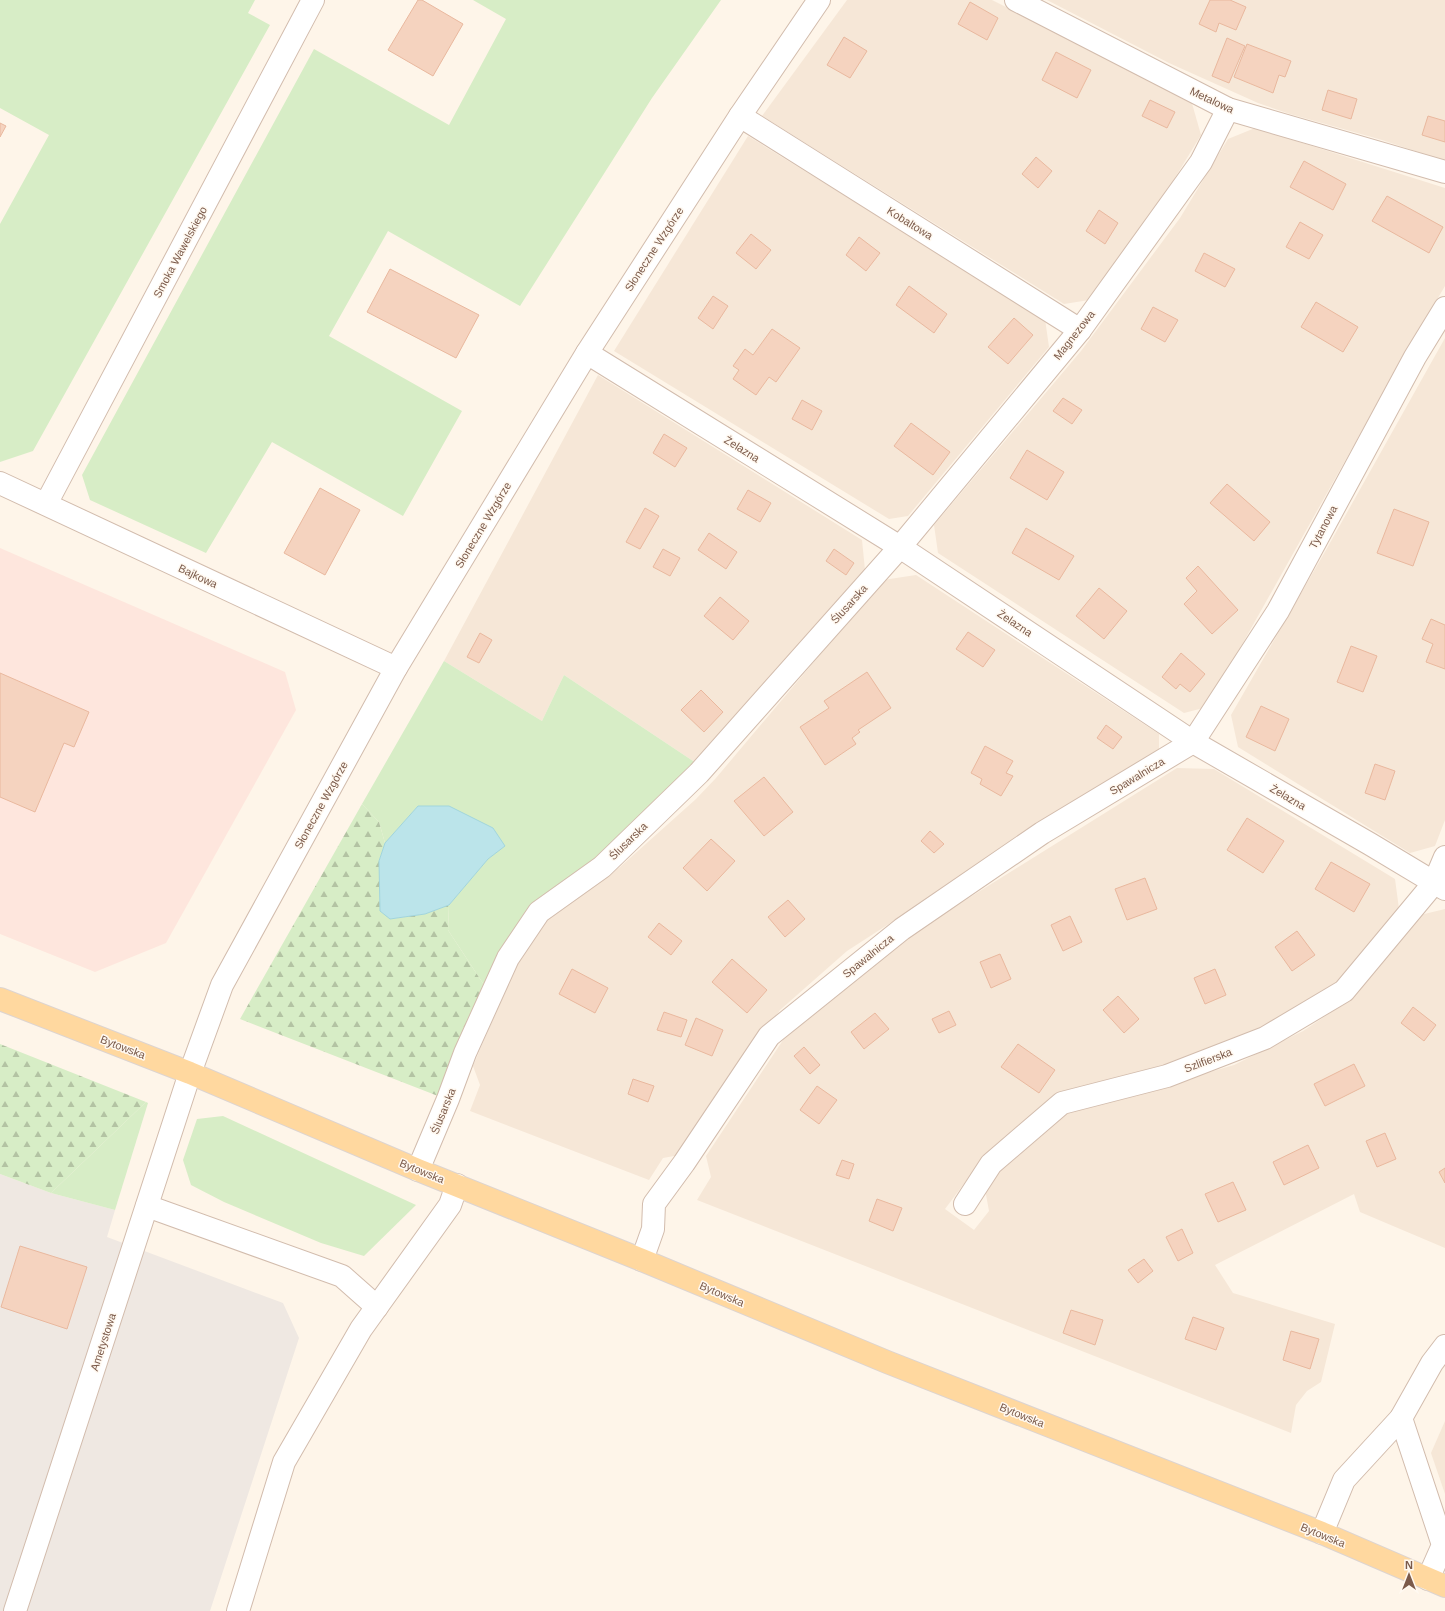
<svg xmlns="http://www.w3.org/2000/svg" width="1445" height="1611" font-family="Arial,sans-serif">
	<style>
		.residential { fill: #f6e7d7 }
		.commercial { fill: #fee6dd }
		.industrial { fill: #efe8e2 }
		.grass { fill: #d7edc6 }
		.forest { fill: url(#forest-firs) }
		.water { fill: #bbe4ea; stroke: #a1d5dc }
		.building { fill: #f5d3bf; stroke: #e9b89e }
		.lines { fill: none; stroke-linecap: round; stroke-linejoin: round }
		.minor-casing { stroke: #d2bcad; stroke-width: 24 }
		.major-casing { stroke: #ddd4d0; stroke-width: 24 }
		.minor { stroke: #fff; stroke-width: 22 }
		.major { stroke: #ffd89f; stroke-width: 22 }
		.labels { text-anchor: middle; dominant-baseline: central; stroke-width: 3; stroke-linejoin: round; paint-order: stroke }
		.street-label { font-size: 11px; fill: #7b5a4a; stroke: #fff9f1 }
	</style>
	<defs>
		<pattern id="forest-firs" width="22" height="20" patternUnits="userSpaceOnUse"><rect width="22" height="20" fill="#d7edc6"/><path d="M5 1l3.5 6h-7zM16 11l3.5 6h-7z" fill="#b3c3a3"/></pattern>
	</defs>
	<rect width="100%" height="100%" fill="#fef5e9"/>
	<g class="residential">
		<polygon points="847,0 992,0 1191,100 1201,135 1156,209 1089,300 1064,304 762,116"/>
		<polygon points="1047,0 1445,0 1445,161 1382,140 1290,114 1258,103 1169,63"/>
		<polygon points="1255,128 1445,188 1445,286 1405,354 1207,707 1184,713 938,553 934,525 1081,351 1180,218 1228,139"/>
		<polygon points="748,136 1045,319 1049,347 908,516 889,519 614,351"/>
		<polygon points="1445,338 1445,820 1435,846 1410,853 1238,747 1231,715 1326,550"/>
		<polygon points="598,375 862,540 865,570 699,765 564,675 542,721 444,661"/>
		<polygon points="916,575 1159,734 1159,752 998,857 898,918 847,951 780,1010 685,1154 663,1158 649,1180 470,1111 480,1085 473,1066 518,961 542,924 620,867 696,799 716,778 883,580"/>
		<polygon points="1177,768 1214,769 1395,879 1399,909 1340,981 1249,1036 1178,1061 1061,1093 984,1157 945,1209 974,1230 989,1211 985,1189 999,1169 1065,1114 1234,1065 1303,1031 1342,1005 1366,983 1416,916 1445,909 1445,1248 1360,1212 1354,1194 1215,1265 1233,1293 1335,1324 1321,1382 1307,1391 1296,1405 1291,1433 697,1200 711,1177 706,1156 795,1022 919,929"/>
		<polygon points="1445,1421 1445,1494 1431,1453"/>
	</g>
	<polygon class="commercial" points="0,548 285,672 296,710 166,943 95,972 0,934"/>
	<polygon class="industrial" points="0,1174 51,1193 115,1210 107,1237 283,1303 299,1338 210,1611 0,1611"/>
	<g class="grass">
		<polygon points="0,0 255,0 248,13 270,25 33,451 0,462 0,224 49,135 0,108"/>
		<polygon points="473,0 721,0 652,98 520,306 388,231 329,336 462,411 403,516 272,442 206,553 90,500 82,475 314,49 449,125 506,19"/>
		<polygon points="444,661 542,721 564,675 699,765 609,848 486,988 448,930 449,905 488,859 505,846 493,828 473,819 418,806 385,843 379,822 362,804"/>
		<polygon points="146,1102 148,1103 115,1210 51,1193"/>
		<polygon points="223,1116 416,1205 364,1256 321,1243 224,1202 191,1185 183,1160 197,1119"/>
	</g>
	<g class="forest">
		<polygon points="362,804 379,822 385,843 379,861 380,911 391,919 425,914 449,905 448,930 486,988 438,1096 240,1019"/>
		<polygon points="0,1044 146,1102 51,1193 0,1174"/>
	</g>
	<polygon class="water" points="418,806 449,806 493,828 505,846 488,859 449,905 425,914 390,919 380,911 379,861 385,843"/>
	<g class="building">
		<polygon points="418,0 422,0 463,24 433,76 388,50"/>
		<polygon points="1210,0 1230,0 1246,7 1236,30 1219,23 1216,32 1199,24"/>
		<polygon points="970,2 998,18 987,40 958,24"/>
		<polygon points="844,37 867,51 850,78 827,65"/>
		<polygon points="1227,38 1245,46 1229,83 1212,76"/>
		<polygon points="1247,44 1291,61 1285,77 1279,75 1273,93 1234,77"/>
		<polygon points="1056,52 1091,70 1077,98 1042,80"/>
		<polygon points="1328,90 1357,99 1351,119 1322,110"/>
		<polygon points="1150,100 1175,112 1167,128 1142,116"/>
		<polygon points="1428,116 1445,121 1445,142 1422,135"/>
		<polygon points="0,123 6,126 0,137"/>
		<polygon points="1036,157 1052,171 1038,188 1022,174"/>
		<polygon points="1304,161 1346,184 1333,210 1290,187"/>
		<polygon points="1387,196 1443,227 1429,253 1372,221"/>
		<polygon points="1099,210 1118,223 1105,244 1086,231"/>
		<polygon points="1300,222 1323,235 1309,259 1286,247"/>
		<polygon points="751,234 771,250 756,269 736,253"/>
		<polygon points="859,237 880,253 866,271 846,255"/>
		<polygon points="1204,253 1235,269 1225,287 1195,271"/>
		<polygon points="390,269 479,315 456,358 367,312"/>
		<polygon points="909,286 947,314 934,333 896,305"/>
		<polygon points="713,296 728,306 713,329 698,318"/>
		<polygon points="1316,302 1358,327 1343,352 1301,327"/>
		<polygon points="1153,307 1178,320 1165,342 1141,329"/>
		<polygon points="1014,318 1033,335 1008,364 988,347"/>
		<polygon points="772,329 800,348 776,382 769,377 756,395 733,379 739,370 733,366 745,349 753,355"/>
		<polygon points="1063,398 1082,410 1072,424 1053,411"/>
		<polygon points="802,400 822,411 812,430 792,419"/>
		<polygon points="911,423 950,452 933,475 894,446"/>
		<polygon points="664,434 687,448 675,467 653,453"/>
		<polygon points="1027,450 1064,472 1047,500 1010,478"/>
		<polygon points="1227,484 1270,522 1254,541 1210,503"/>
		<polygon points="320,488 360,510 325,575 284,553"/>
		<polygon points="748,490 771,503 760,522 737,509"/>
		<polygon points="645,508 659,516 640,549 626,542"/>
		<polygon points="1394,509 1429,522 1413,566 1377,553"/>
		<polygon points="1026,528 1074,556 1059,580 1012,553"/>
		<polygon points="709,533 737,552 726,569 698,550"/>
		<polygon points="663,549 680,558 670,576 653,567"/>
		<polygon points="834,549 854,563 846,575 826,561"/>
		<polygon points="1198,566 1238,610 1212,634 1184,604 1197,591 1186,578"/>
		<polygon points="1099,588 1127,611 1104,639 1076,616"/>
		<polygon points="720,597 749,621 733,640 704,616"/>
		<polygon points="1431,619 1445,625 1445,669 1426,662 1433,644 1422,639"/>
		<polygon points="968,632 995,650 983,667 956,649"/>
		<polygon points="480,633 492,640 479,663 467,657"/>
		<polygon points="1351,646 1377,656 1363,692 1337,682"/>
		<polygon points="1181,653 1205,674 1190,692 1180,684 1176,689 1162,677"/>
		<polygon points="867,672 891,708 858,730 860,732 852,738 856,744 825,765 800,727 829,708 824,701"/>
		<polygon points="0,673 89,712 74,747 64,743 35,812 0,797"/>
		<polygon points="701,690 723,712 704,732 681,710"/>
		<polygon points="1261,706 1289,719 1275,751 1246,737"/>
		<polygon points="1106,725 1122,737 1113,749 1097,738"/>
		<polygon points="985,746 1013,761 1006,773 1013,776 1001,796 980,784 982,779 971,773"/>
		<polygon points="1375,764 1395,771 1385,800 1365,793"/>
		<polygon points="764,777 793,812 764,836 734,801"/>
		<polygon points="1247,818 1284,841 1263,873 1227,850"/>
		<polygon points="930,831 944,844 934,853 921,841"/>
		<polygon points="711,839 735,861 707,891 683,868"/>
		<polygon points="1331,862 1370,884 1354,912 1315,889"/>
		<polygon points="1145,878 1157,909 1127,920 1115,889"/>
		<polygon points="788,900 805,919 785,937 768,917"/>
		<polygon points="1070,916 1082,942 1063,951 1051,925"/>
		<polygon points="659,923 682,941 671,955 648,937"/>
		<polygon points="1297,931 1315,955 1292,971 1275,947"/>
		<polygon points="1000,954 1011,979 991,988 980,962"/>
		<polygon points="732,959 767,990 747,1013 712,982"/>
		<polygon points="572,969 608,988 595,1013 559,994"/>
		<polygon points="1215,969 1226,995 1205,1004 1194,978"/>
		<polygon points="1118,996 1139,1019 1124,1033 1103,1010"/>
		<polygon points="1413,1007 1436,1025 1424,1041 1401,1023"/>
		<polygon points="949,1011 956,1025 939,1033 932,1019"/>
		<polygon points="664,1012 687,1020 681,1037 657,1030"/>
		<polygon points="875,1013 889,1029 864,1049 851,1032"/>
		<polygon points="696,1018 723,1030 712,1056 685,1045"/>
		<polygon points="1018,1044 1055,1070 1039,1093 1001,1067"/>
		<polygon points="804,1047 820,1065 810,1074 794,1056"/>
		<polygon points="1354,1064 1365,1086 1325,1106 1314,1084"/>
		<polygon points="633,1079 654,1086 648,1102 628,1094"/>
		<polygon points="817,1086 837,1100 819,1124 800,1110"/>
		<polygon points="1385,1133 1396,1159 1377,1167 1366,1141"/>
		<polygon points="1308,1145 1319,1168 1284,1185 1273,1162"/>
		<polygon points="842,1160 854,1164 849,1179 836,1175"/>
		<polygon points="1445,1168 1445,1183 1439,1172"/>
		<polygon points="1233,1182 1246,1210 1218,1222 1205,1194"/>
		<polygon points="877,1199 902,1208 893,1231 869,1221"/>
		<polygon points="1182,1229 1193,1253 1178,1261 1166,1237"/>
		<polygon points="20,1246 87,1267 67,1329 1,1307"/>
		<polygon points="1144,1259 1153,1271 1138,1283 1128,1270"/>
		<polygon points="1071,1310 1103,1320 1095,1345 1063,1333"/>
		<polygon points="1193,1317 1224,1328 1216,1350 1185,1339"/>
		<polygon points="1291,1331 1319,1339 1310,1369 1283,1360"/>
	</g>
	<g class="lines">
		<g class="minor-casing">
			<g id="minor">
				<polyline points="1016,0 1228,109 1445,172"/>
				<polyline points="740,116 1080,330"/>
				<polyline points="587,353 900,547 1193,742 1370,844 1445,889"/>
				<polyline points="0,483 396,668"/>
				<polyline points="46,504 313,0"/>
				<polyline points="418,1170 448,1099 465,1053 508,958 539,912 602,867 699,773 900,547 1080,330 1201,162 1228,109"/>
				<polyline points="965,1204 991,1164 1062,1103 1167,1076 1265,1038 1344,991 1434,883 1445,857"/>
				<polyline points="147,1206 342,1276 377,1307"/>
				<polyline points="642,1260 653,1229 654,1204 684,1163 769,1036 902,929 1042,833 1193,742 1278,611 1415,357 1445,308"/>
				<polyline points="1401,1418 1443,1545 1428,1579"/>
				<polyline points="1322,1533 1344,1480 1401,1418 1432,1363 1445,1346"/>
				<polyline points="15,1611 190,1073 222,985 396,668 587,353 740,116 819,0"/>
				<polyline points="238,1611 284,1462 361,1329 450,1205 457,1185"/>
			</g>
		</g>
		<g class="major-casing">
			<polyline id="major" points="0,999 190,1073 418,1170 642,1260 887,1362 1322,1533 1445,1586"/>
		</g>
		<use href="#minor" class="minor"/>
		<use href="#major" class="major"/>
	</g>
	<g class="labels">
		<g class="street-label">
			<text transform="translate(1212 100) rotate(25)">Metalowa</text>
			<text transform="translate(910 223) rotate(32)">Kobaltowa</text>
			<text transform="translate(654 249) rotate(-57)">Słoneczne Wzgórze</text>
			<text transform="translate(180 252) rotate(-62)">Smoka Wawelskiego</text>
			<text transform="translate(1074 335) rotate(-52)">Magnezowa</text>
			<text transform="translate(742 449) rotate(32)">Żelazna</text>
			<text transform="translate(483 525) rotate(-59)">Słoneczne Wzgórze</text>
			<text transform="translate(1323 527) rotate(-62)">Tytanowa</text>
			<text transform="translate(198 576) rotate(25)">Bajkowa</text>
			<text transform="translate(849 604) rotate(-48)">Ślusarska</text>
			<text transform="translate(1015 623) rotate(34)">Żelazna</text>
			<text transform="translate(1137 776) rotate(-31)">Spawalnicza</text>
			<text transform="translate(1288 797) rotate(30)">Żelazna</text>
			<text transform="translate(321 805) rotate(-61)">Słoneczne Wzgórze</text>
			<text transform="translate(628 841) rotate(-44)">Ślusarska</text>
			<text transform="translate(868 956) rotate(-39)">Spawalnicza</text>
			<text transform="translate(123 1047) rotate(21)">Bytowska</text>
			<text transform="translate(1208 1060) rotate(-21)">Szlifierska</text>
			<text transform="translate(443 1111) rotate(-68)">Ślusarska</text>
			<text transform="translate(422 1171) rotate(22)">Bytowska</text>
			<text transform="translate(722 1294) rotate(23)">Bytowska</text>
			<text transform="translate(103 1342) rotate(-72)">Ametystowa</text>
			<text transform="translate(1022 1415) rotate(22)">Bytowska</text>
			<text transform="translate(1323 1535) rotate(22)">Bytowska</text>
		</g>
	</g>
	<g transform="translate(1409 1575)" stroke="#fff9f1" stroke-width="3" paint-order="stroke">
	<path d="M0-3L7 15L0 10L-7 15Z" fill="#7b5a4a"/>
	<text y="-6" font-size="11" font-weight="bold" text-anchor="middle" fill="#7b5a4a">N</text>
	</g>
</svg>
